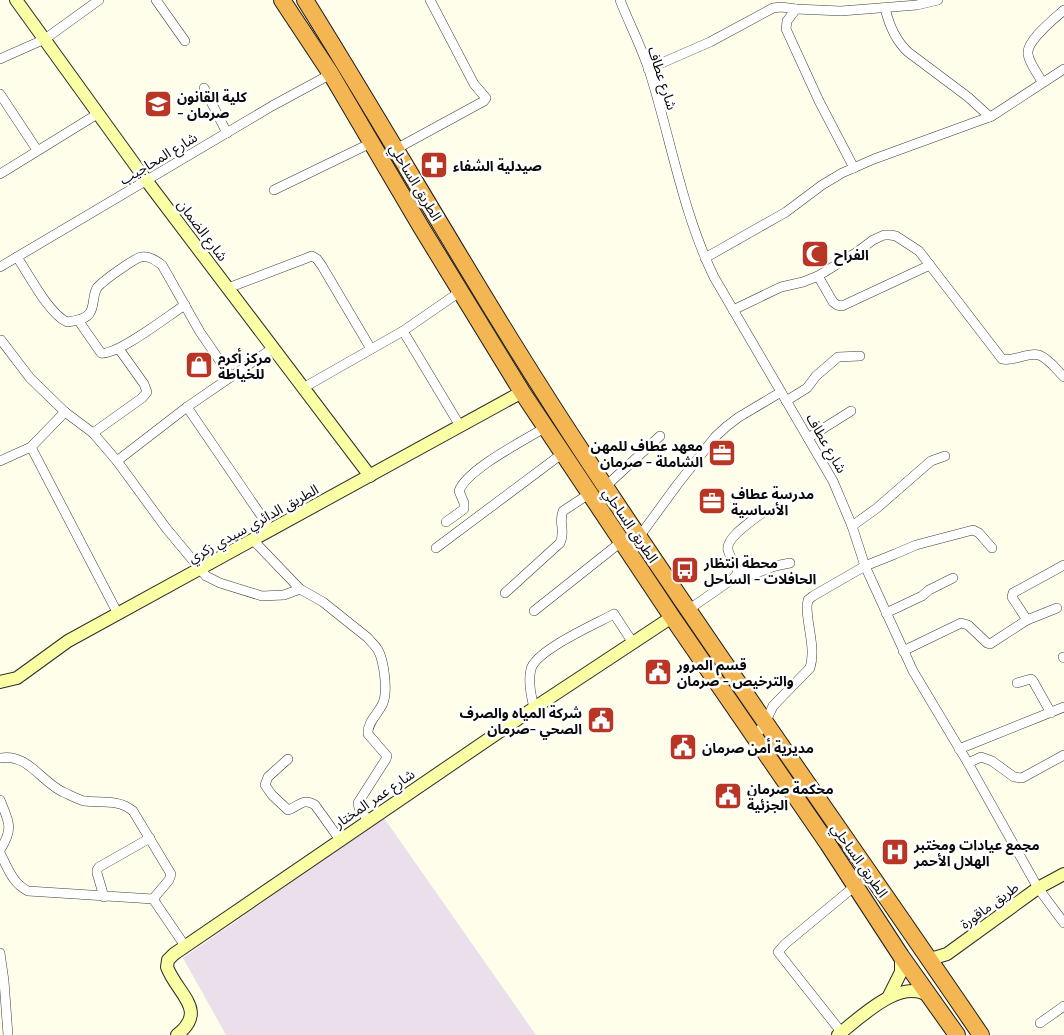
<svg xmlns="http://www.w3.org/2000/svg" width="1064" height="1035" font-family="'Playfair Display','Noto Sans Arabic',serif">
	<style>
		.industrial { fill: #eadfea }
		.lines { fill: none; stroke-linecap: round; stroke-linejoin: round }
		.street-casing { stroke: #3e3e3e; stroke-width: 10 }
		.secondary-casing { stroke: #2d2d2d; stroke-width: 14 }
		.highway-casing { stroke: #1c1c1c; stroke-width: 18 }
		.street { stroke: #fff; stroke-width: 9 }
		.secondary { stroke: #fafea5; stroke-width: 12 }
		.highway { stroke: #f3b653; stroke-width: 16 }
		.labels { text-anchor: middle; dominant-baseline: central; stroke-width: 5; stroke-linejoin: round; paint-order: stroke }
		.street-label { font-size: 14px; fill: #0b0b0b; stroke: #fff }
		.poi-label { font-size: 14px; font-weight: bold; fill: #0b0b0b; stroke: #fff; text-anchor: start }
	</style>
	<rect width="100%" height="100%" fill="#fffeea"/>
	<polygon class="industrial" points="384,818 536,1035 226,1035 183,958"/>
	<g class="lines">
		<g class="street-casing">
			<g id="street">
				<polyline points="156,0 185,41"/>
				<path d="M620 0C629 23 641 46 649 70 671 139 682 211 714 277L833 481 852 526 865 566 913 671 968 763 1038 888 1064 923"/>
				<path d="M885 8C889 25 895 40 908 52L968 97 990 117"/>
				<polyline points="796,9 787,21 786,29 819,101 854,168"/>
				<polyline points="0,59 45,39 99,0"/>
				<polyline points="648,69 710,42 773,8 781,7 796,9 841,11 917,5 938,0"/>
				<path d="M1042 82C1038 74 1029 63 1028 54 1026 41 1054 19 1064 10"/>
				<polyline points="204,88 227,133"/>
				<polyline points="0,94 37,150"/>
				<polyline points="396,149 484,101 486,98 474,84 430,0"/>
				<polyline points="0,174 99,113"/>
				<polyline points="274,190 371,143"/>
				<path d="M17 257C29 275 49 314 67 322 74 321 84 320 89 314 95 307 92 296 97 288 101 282 135 258 141 257 150 256 155 260 162 265L200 332 231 377"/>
				<polyline points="705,258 786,212 822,185 842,173 874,159 992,116 1064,69"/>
				<polyline points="0,267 272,106 331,74"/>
				<polyline points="818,276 833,302 837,305 842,306 930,265"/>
				<polyline points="228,288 312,256 317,259 322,266 371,349"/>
				<path d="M733 310 781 287 803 282 818 276 857 252 873 240 884 235H890L896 236 919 251 1002 359C1014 362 1027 352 1039 355 1048 358 1057 370 1064 377"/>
				<path d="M78 320 101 353C117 356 169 315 185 305"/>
				<polyline points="403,331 460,426"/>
				<polyline points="1,340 30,378 65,412"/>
				<polyline points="303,388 403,331 461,291"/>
				<polyline points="786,401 807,388 816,376 838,357 860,356"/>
				<polyline points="187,407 271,530"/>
				<polyline points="93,433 142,398 147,392 144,384 119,349"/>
				<polyline points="808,438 851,411"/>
				<polyline points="31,447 118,614"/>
				<path d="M0 461 31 447 65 412 93 433 117 461 166 528 206 576 220 583 262 596 284 595 300 589 323 602 368 638C371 642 375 645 378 650 384 661 388 691 383 703 379 713 367 722 368 734L387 756 386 759 358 803 359 808 368 820"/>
				<polyline points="117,461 187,407 273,348"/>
				<polyline points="605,487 660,436"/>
				<path d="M446 522 464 509V503L459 491C467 469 525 440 546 427"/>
				<polyline points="852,526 877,508 931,461 945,456"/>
				<polyline points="639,537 677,485 715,437 727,426 739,417 781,392"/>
				<polyline points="253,540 300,589"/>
				<polyline points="436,548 563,453"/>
				<polyline points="738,572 754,574 775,566 790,563"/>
				<path d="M505 593 560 543C566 531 558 522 563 511L589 494"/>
				<path d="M688 610 734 578 738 572C735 565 730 557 728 550 725 538 753 520 762 513"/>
				<polyline points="534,611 621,542"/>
				<polyline points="886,613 922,596 929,590 953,578"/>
				<polyline points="1027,620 1012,597 1013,593 1064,565"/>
				<polyline points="903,651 961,623 968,625 987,643 990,644 1027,620 1057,608"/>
				<polyline points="1063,657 1064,658"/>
				<polyline points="1017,683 1031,679 1033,681 1051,713"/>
				<path d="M534 708C531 695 528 682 531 669 536 650 596 624 614 614L633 643"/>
				<path d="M754 738 765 723 773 706 810 668C816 648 807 627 807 606L808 600 813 596 865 566 895 554 916 545 973 530 979 533 992 548"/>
				<polyline points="959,749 1064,707"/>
				<path d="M0 758C28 753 40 781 63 792 70 795 77 799 84 801 102 803 118 799 133 811L171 874 169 880 153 899"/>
				<path d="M288 759 268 777 265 785 272 795 288 810C298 807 303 797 315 805L340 840"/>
				<polyline points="968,763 981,757 992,761 1014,777 1022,778 1064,755"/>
				<path d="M0 800C9 822 14 828 0 850"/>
				<path d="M0 853C8 868 12 883 28 891L153 899 185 946"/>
				<polyline points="104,897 97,873 97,870 99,867 150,838"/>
				<polyline points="0,953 4,981 8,1035"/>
				<polyline points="1040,1023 1064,1006"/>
				<polyline points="842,1033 778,952 785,944 855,886"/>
			</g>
		</g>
		<g class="secondary-casing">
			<g id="secondary">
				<polyline points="16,0 146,180 370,476"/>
				<polyline points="0,682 17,678 68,641 522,392"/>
				<polyline points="928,957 934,958 947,954 1038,888 1064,874"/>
				<polyline points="889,996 901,972 901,956"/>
				<path d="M177 1035C209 1010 177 994 167 967L168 960 174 954 534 708 672 617"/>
				<path d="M838 1035C860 1018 903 974 931 998"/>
			</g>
		</g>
		<g class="highway-casing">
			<g id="highway">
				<polyline points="282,0 331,74 421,227 522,392 672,617 828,844 901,956 957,1035"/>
				<path d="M305 0C398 149 484 303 581 450 711 648 848 840 981 1035"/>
			</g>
		</g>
		<use href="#street" class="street"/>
		<use href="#secondary" class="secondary"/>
		<use href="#highway" class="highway"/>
	</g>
	<defs>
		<g id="university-square" transform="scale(1.4375)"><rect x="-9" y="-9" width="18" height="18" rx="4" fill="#b93625" stroke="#fff"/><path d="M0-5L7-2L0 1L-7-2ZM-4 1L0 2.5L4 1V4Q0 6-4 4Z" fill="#fff"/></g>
		<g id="pharmacy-square" transform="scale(1.4375)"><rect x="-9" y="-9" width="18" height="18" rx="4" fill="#b93625" stroke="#fff"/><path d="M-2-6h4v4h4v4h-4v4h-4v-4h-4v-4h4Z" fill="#fff"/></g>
		<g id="mosque-square" transform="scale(1.4375)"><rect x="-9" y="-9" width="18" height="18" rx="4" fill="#b93625" stroke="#fff"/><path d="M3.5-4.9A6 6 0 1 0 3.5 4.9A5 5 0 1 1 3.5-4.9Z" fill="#fff"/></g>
		<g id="shop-square" transform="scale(1.4375)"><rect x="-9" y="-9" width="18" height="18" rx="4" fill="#b93625" stroke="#fff"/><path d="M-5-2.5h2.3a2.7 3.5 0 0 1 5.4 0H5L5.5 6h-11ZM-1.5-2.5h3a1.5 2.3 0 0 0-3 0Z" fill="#fff"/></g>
		<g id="office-square" transform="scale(1.4375)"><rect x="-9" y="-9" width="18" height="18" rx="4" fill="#b93625" stroke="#fff"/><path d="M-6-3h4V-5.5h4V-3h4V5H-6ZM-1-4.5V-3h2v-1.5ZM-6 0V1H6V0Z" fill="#fff"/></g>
		<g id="bus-square" transform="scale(1.4375)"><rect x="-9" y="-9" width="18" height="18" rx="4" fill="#b93625" stroke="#fff"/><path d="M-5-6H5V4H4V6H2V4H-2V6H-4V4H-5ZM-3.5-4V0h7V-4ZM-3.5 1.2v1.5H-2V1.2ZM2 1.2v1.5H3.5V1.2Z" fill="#fff"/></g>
		<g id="civic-square" transform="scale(1.4375)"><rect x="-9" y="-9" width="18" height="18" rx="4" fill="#b93625" stroke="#fff"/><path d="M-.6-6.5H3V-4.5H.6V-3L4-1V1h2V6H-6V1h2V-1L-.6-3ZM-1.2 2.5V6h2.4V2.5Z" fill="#fff"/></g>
		<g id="hospital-square" transform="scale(1.4375)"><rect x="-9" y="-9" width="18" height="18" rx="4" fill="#b93625" stroke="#fff"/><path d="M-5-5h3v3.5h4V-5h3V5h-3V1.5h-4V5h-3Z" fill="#fff"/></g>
	</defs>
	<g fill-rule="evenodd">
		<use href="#university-square" x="158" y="104"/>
		<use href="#pharmacy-square" x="434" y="165"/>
		<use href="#mosque-square" x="815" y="254"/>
		<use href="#shop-square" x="199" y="365"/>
		<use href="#office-square" x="722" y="453"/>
		<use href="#office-square" x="712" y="501"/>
		<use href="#bus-square" x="685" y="570"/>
		<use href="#civic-square" x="658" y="672"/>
		<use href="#civic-square" x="601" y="720"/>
		<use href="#civic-square" x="683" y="747"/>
		<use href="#civic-square" x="728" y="796"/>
		<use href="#hospital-square" x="895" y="852"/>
	</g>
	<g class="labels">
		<g class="street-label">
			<text transform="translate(663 78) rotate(72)">شارع عطاف</text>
			<text transform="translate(158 158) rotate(-31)">شارع المحاجيب</text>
			<text transform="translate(416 182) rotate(59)">الطريق الساحلي</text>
			<text transform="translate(203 230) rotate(53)">شارع الضمان</text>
			<text transform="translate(827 443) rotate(60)">شارع عطاف</text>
			<text transform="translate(253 523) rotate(-29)">الطريق الدائري سيدي زكري</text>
			<text transform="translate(631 525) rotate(56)">الطريق الساحلي</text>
			<text transform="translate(374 798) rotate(-34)">شارع عمر المختار</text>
			<text transform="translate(860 860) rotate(55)">الطريق الساحلي</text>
			<text transform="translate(989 905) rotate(-36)">طريق ماقورة</text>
		</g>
		<g class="poi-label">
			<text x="177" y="96">كلية القانون<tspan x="177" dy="16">- صرمان</tspan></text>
			<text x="453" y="165">صيدلية الشفاء</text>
			<text x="834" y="254">الفراح</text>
			<text x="218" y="357">مركز أكرم<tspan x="218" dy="16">للخياطة</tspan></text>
			<text x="703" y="445" text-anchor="end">معهد عطاف للمهن<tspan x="703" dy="16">الشاملة - صرمان</tspan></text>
			<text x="731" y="493">مدرسة عطاف<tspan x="731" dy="16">الأساسية</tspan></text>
			<text x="704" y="562">محطة انتظار<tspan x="704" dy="16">الحافلات - الساحل</tspan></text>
			<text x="677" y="664">قسم المرور<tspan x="677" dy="16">والترخيص - صرمان</tspan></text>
			<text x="582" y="712" text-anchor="end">شركة المياه والصرف<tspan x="582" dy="16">الصحي -صرمان</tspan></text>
			<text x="702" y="747">مديرية أمن صرمان</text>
			<text x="747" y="788">محكمة صرمان<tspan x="747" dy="16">الجزئية</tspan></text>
			<text x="914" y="844">مجمع عيادات ومختبر<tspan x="914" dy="16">الهلال الأحمر</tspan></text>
		</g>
	</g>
</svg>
